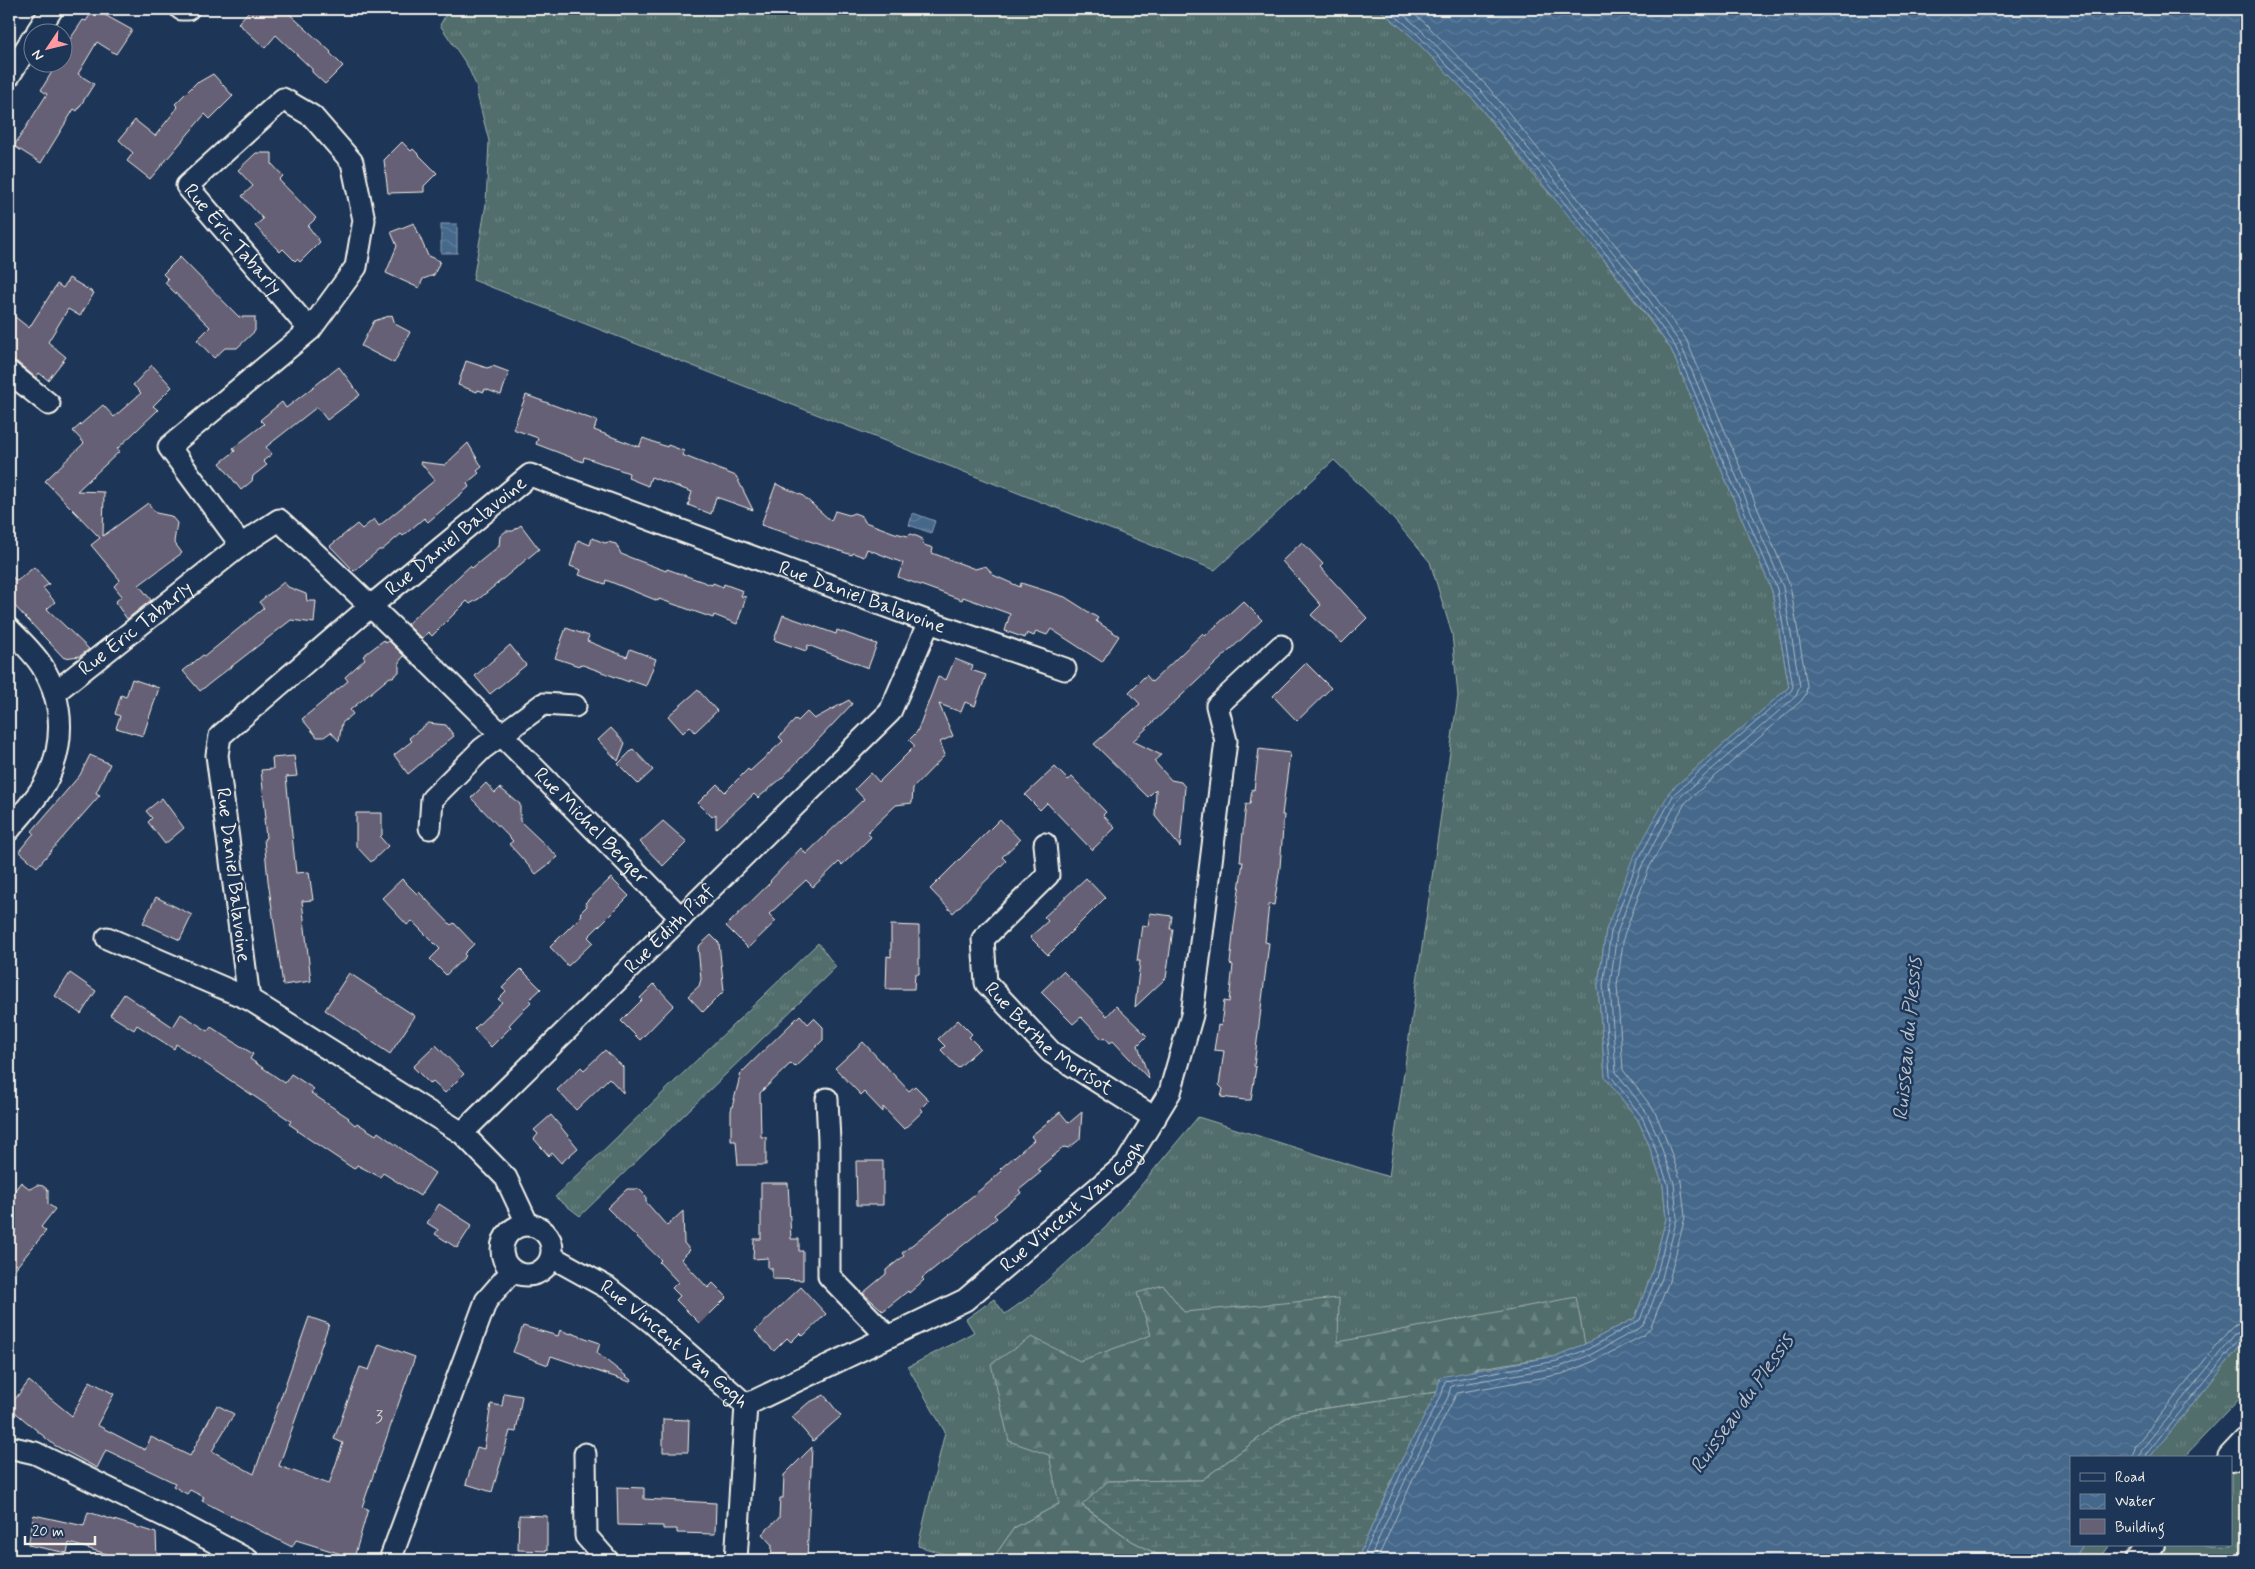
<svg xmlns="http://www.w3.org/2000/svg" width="2255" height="1569" font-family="Mynerve,sans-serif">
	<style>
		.grass { fill: url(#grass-tufts); stroke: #a2b0aa }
		.forest { fill: url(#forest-firs); stroke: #a2b0aa }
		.wetland { fill: url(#wetland-marsh); stroke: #a2b0aa }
		.water { fill: url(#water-waves); stroke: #8a9fb0 }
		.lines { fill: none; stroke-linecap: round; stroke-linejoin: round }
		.shore { stroke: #aebac3; stroke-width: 1 }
		.building { fill: #656074; stroke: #f4f1e8 }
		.minor-casing { stroke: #f4f1e8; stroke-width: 25 }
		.tertiary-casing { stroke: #f4f1e8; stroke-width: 30 }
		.minor { stroke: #1d3557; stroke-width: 21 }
		.tertiary { stroke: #1d3557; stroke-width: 26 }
		.labels { text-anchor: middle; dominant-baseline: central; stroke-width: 5; stroke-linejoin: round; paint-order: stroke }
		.number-label { font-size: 18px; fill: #d0cdcb }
		.street-label { font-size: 20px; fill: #f4f1e8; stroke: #1d3557 }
		.water-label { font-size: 21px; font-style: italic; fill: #b6c1c7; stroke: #1d3557 }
	</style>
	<defs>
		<pattern id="grass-tufts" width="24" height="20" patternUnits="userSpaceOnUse" patternTransform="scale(1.25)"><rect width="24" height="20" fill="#516e6c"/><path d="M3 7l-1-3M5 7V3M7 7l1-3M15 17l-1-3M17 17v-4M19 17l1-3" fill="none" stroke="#6b8381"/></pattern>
		<pattern id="forest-firs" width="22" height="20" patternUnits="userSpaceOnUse" patternTransform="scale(1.25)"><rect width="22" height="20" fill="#516e6c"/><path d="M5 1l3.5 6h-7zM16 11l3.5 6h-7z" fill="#6b8381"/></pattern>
		<pattern id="wetland-marsh" width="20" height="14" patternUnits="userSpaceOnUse" patternTransform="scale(1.25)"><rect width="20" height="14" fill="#516e6c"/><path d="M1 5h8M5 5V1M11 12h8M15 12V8" fill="none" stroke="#6b8381"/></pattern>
		<pattern id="water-waves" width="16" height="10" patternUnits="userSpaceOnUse" patternTransform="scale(1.25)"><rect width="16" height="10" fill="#44688b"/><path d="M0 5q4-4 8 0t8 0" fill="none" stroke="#607e9b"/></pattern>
	</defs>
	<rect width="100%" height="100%" fill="#1d3557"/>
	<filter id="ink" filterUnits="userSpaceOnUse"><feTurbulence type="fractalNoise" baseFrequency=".02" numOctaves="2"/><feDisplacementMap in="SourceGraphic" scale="10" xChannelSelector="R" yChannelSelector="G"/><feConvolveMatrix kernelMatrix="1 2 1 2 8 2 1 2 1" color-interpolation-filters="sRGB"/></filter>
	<g filter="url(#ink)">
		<g class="grass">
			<polygon points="449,9 1379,9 1411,36 1474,100 1539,182 1574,220 1671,349 1772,591 1789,687 1670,791 1606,930 1598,985 1605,1077 1638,1120 1647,1140 1663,1185 1666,1219 1651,1275 1635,1318 1585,1344 1556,1356 1059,1504 1014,1528 992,1560 964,1560 918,1546 945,1432 908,1367 974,1332 966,1319 994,1299 1005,1314 1029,1297 1106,1227 1198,1117 1389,1177 1458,696 1452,634 1430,562 1384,508 1334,460 1215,570 473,280 486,204 489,141 478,98 476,85 467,65 440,25"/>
			<polygon points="818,943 836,967 580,1216 555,1197"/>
			<polygon points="2246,1339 2246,1392 2183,1458 2149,1458"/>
			<polygon points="2246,1463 2246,1560 2152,1560 2165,1545 2231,1545 2231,1474 2238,1467"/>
			<polygon points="2082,1545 2110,1545 2099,1560 2072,1560"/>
		</g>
		<polygon class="forest" points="1163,1285 1184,1312 1339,1298 1338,1342 1576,1297 1585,1344 1556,1356 1474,1369 1437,1392 1293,1413 1202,1480 1108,1481 1082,1506 1132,1541 1168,1560 992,1560 1014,1528 1059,1504 1049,1455 1009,1441 991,1364 1032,1337 1080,1361 1151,1335 1137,1293"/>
		<polygon class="wetland" points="1437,1392 1398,1467 1357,1560 1168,1560 1132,1541 1082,1505 1108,1481 1202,1480 1293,1413"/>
		<g class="water">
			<polygon points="1379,9 2246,9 2246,1339 2149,1458 2071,1458 2071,1545 2082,1545 2072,1560 1357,1560 1398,1467 1437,1392 1440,1377 1556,1356 1585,1344 1635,1318 1651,1275 1666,1219 1663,1185 1647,1140 1638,1120 1605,1077 1598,985 1606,930 1632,860 1670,791 1789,687 1772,591 1671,349 1620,279 1474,100 1411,36"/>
			<rect x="441" y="224" width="16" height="29"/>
			<polygon points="913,513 935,521 931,533 909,525"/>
		</g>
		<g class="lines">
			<g class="shore">
				<polyline points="2132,1458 2136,1445 2229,1330 2236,1324 2246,1322"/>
				<polyline points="2139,1458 2142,1449 2235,1334 2246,1330"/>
				<polyline points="2146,1458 2147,1453 2240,1338 2246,1336"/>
				<polyline points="1362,1560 1403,1469 1442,1394 1445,1381 1557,1361 1588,1349 1640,1320 1656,1277 1671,1219 1668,1184 1651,1137 1642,1117 1610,1075 1603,985 1611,932 1637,862 1674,794 1791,691 1793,687 1777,589 1675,346 1624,276 1477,96 1415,32 1387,9"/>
				<polyline points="1369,1560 1409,1472 1448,1397 1451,1386 1559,1367 1590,1355 1640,1328 1645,1322 1662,1278 1677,1218 1674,1183 1657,1135 1647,1113 1616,1072 1610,985 1617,933 1642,865 1679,798 1796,696 1800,686 1783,587 1680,343 1629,272 1482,92 1419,28 1397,9"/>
				<polyline points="1377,1560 1415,1475 1457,1393 1562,1374 1594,1361 1644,1335 1651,1327 1669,1281 1685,1217 1681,1181 1664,1133 1654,1110 1623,1070 1617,986 1624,935 1649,868 1685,803 1801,701 1806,694 1807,686 1790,585 1686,339 1634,268 1488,87 1425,23 1408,9"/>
			</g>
		</g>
		<g class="building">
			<polygon points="94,9 132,30 116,54 97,42 78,74 94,84 77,111 74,109 41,163 14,146 47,94 41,90 58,62 62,62 62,51 83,20 86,21"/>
			<polygon points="251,9 284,9 331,52 330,53 343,66 325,84 312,72 312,69 276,35 265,48 238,23"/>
			<polygon points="213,74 233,96 210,119 205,114 150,179 127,161 133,153 119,140 135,120 155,136 178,107 175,104 198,81 199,82"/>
			<polygon points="402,142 411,151 413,149 437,173 424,186 424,192 388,193 384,160"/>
			<polygon points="256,153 272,153 272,164 283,176 279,180 316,218 308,226 320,242 300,262 297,259 295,261 283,249 280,252 255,226 263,219 242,196 253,186 238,170"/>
			<polygon points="414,223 428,256 440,261 434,275 423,279 419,288 386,273 397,246 391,232"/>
			<polygon points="180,257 239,317 255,317 255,331 237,348 225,348 214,358 197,340 210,327 165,283 168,279 163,274"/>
			<polygon points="69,278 94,293 80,316 68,309 48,342 66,357 48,380 39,373 36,378 17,362 9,359 9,312 29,328 57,284 63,288"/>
			<polygon points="392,315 395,324 410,332 394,363 361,346 374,321"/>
			<polygon points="466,361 487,368 493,366 509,372 501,395 485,389 484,392 478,390 477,392 458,385"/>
			<polygon points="152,365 172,387 153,406 158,410 117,449 120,451 77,491 104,492 103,536 148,503 156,513 171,516 177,523 174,542 182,553 139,585 151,600 127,619 115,602 122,596 114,586 120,580 91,545 100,538 45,481 84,443 73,431 103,405 114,417 141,393 133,385"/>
			<polygon points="339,367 360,395 327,420 317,407 266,447 272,454 263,461 267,465 253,476 252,481 241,490 220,463 235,451 233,448 264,424 260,420 282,402 286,408"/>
			<polygon points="526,395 597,421 594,430 639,447 643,438 667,447 668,445 684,451 682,455 736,476 753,510 716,497 711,514 688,505 692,492 651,477 648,486 628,478 629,473 584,457 583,462 536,444 538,438 513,429"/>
			<polygon points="468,443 482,467 477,471 479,473 467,483 469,487 428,522 424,518 403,536 401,534 382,550 379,550 354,571 330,546 357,524 362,529 374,519 379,526 435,480 420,462 445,465"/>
			<polygon points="776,484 802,495 831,521 835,511 849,515 854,513 862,516 865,522 895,533 908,536 911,534 921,538 924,545 933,548 932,553 975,569 986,566 993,575 1020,587 1021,583 1065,597 1098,618 1096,621 1119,636 1102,662 1051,629 1047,635 1036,631 1034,636 1027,633 1025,638 1005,631 1010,614 963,597 962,600 898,577 903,563 867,549 864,557 853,553 852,555 761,525"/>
			<polygon points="521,525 539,549 480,598 470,604 467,601 432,636 428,632 422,639 407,624 470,566 472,568 499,546 500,536 506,531 513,531"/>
			<polygon points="592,538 605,543 608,542 616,544 621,554 666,571 667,569 712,585 713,583 723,587 724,584 743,591 741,596 746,597 737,624 714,615 713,618 659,599 658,601 606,580 605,584 579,575 581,570 570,566 578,540 590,545"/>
			<polygon points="1302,542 1323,564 1320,567 1367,618 1342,643 1311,615 1321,605 1282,561"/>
			<polygon points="34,567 49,584 43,588 55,602 47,609 89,649 80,656 64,658 9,600 9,574 17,581"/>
			<polygon points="284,582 288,587 306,594 307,601 316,601 314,623 291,620 200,691 183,671 203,655 205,656 264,608 259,602"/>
			<polygon points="1243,601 1262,620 1133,741 1161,755 1154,761 1171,780 1181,782 1185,787 1180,847 1155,816 1156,789 1148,797 1094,744 1140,704 1129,692 1146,675 1152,682 1203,633 1205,636"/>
			<polygon points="783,615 836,634 837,630 877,644 868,668 808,645 806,651 774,640"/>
			<polygon points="566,628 589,636 587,641 627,657 630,649 656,659 646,686 629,680 629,682 580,664 579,666 555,658"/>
			<polygon points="384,640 386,643 389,641 404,656 399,662 399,672 393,677 390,677 350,710 353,714 342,723 339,741 331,732 324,737 317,737 302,719 348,681 345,677 365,659 363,656"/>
			<polygon points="510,645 526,665 490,694 475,676"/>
			<polygon points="955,659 973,666 971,670 986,675 975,706 965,702 961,712 939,704 953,736 940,742 945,755 913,788 912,803 896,805 867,833 871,837 842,865 839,862 813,887 806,880 769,914 776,921 748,948 726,926 771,882 770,881 801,848 806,854 864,799 855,789 871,773 879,782 915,746 909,740 917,732 938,677 946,680"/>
			<polygon points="1306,663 1331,688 1297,721 1273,696"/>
			<polygon points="132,679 159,688 143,736 116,728 120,716 115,714 121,695 126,697"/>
			<polygon points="698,690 717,711 695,732 690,726 683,733 668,716"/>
			<polygon points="849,700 852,704 782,778 758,798 754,794 716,829 716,814 712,817 698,803 717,784 725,792 748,769 750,771 783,741 779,737 796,719 798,721 807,712 814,719"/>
			<polygon points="428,723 446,725 454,736 408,774 394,755 412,741 409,738"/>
			<polygon points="611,728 625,743 618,761 598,740"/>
			<polygon points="633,749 653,770 638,784 618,764"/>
			<polygon points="1259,749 1290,753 1282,815 1284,815 1280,867 1274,905 1269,904 1265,942 1269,943 1254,1066 1256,1067 1251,1100 1245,1100 1221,1097 1223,1089 1219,1085 1224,1051 1214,1050 1218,1025 1221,1026 1224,1001 1229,1002 1233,965 1230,964 1234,925 1243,862 1240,862 1244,822 1246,804 1250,804 1252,789 1254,790"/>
			<polygon points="90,755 110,764 96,793 100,795 37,867 19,851 34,833 32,831 80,775"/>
			<polygon points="294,756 297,776 286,777 296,873 309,872 313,900 302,901 311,981 283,985 268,881 264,839 266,838 264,818 266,818 261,770 273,769 272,758"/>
			<polygon points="1055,767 1068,780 1072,777 1106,812 1103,815 1115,828 1092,850 1047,803 1040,810 1025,795"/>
			<polygon points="486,783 495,793 500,788 520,804 520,821 558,857 536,874 509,844 513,841 471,798"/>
			<polygon points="162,798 184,828 165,844 148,822 152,818 146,811"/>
			<polygon points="356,813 382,813 382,835 380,837 388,846 371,862 356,846"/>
			<polygon points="1000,819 1020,840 1002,857 1006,861 953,913 930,889"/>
			<polygon points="663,821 687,842 663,866 640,842"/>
			<polygon points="611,878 629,896 588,937 593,942 568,966 550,947 582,915 580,913 587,906 585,903"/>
			<polygon points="1086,878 1105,898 1048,955 1030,937 1048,921 1044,917"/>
			<polygon points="402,879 417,894 419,892 451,925 454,923 474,944 464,954 466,956 446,975 430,959 440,949 412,921 407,925 382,898"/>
			<polygon points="156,897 192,915 180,940 143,923"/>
			<polygon points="1150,913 1172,916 1170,929 1173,929 1166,978 1135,1007 1140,961 1137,961 1142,925 1148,926"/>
			<polygon points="891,925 919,926 919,974 915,974 914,989 886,989 887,956 891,957"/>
			<polygon points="711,935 719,943 724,991 703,1012 688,996 699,986 701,979 698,947"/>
			<polygon points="521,969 541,989 529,1000 531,1002 509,1025 511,1027 491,1047 474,1029 502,1002 498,999 506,991 502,988"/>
			<polygon points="1063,971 1107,1016 1116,1006 1147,1036 1138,1045 1149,1079 1113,1041 1110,1043 1105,1037 1102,1039 1081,1017 1073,1024 1041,992"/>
			<polygon points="70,973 96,991 81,1014 55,996"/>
			<polygon points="349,973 415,1016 390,1054 325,1010"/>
			<polygon points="654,984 674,1005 640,1040 621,1021 642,1000 640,998"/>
			<polygon points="124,994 173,1027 181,1014 208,1031 211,1027 253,1054 250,1059 285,1083 291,1074 314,1089 311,1093 349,1118 348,1119 355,1125 357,1123 376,1135 378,1132 435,1173 420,1196 383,1173 380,1177 357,1165 354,1169 297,1131 298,1130 289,1124 291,1121 176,1044 174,1049 137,1025 134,1030 110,1015"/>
			<polygon points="800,1015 808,1024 814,1018 823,1027 823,1040 795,1067 791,1063 760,1093 761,1137 766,1137 766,1165 738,1165 736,1141 731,1141 731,1111 741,1073"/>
			<polygon points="958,1020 972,1034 969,1037 980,1048 958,1068 941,1050 945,1046 938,1039"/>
			<polygon points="863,1042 909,1091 915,1086 929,1100 921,1108 923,1111 904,1129 883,1107 883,1112 864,1092 861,1095 835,1068"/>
			<polygon points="436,1045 464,1074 445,1093 433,1082 430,1084 413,1067"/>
			<polygon points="605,1050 623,1067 623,1093 609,1078 576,1110 557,1090 581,1067 584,1070"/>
			<polygon points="1060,1112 1069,1123 1082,1112 1080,1139 1069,1148 1064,1147 1038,1169 1041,1172 1019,1190 1021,1193 994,1215 997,1218 922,1278 924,1280 909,1293 908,1291 883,1311 863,1293 886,1274 886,1270 904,1256 902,1253 991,1181 1002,1171 1000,1169 1034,1140 1031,1136"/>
			<polygon points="551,1115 578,1148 561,1163 552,1153 549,1156 534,1139 538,1134 534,1130"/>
			<polygon points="856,1161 883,1161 883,1205 857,1205"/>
			<polygon points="21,1182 30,1189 37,1185 43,1186 48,1190 48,1204 55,1209 41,1227 46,1231 9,1276 9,1198"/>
			<polygon points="761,1183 788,1183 791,1239 799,1239 799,1251 803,1251 803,1280 772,1279 772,1268 768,1268 768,1258 753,1259 754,1239 761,1239"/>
			<polygon points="627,1189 639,1189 646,1196 646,1202 667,1226 683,1211 684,1243 690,1250 681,1259 708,1288 713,1283 727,1297 700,1324 676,1300 680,1296 672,1288 678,1282 659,1262 661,1260 607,1208"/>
			<polygon points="439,1204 472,1225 457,1248 435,1234 438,1230 427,1223"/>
			<polygon points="801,1287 826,1314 803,1336 800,1333 791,1342 787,1338 774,1351 755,1331"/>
			<polygon points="309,1317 329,1324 279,1466 329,1484 343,1443 334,1439 360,1367 369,1370 379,1344 415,1357 362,1507 368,1509 354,1558 296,1540 292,1547 202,1501 204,1497 190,1490 187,1494 173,1486 175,1483 106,1450 97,1468 54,1445 9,1407 29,1381 72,1416 90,1381 114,1394 97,1425 145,1450 151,1437 190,1456 217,1405 234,1414 212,1451 254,1474"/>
			<polygon points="523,1326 558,1336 560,1330 571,1334 571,1333 600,1343 597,1353 631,1380 630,1382 551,1356 548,1365 513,1352"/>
			<polygon points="504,1393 522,1396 516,1432 510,1431 492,1492 466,1484 477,1447 484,1449 491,1404 502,1406"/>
			<polygon points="824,1395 841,1416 813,1441 792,1417 808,1403"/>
			<polygon points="663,1419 689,1420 688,1452 663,1452"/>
			<polygon points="812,1447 807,1560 771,1560 772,1545 762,1534 779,1518 780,1498 783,1498 784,1475"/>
			<polygon points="617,1487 644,1488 644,1499 716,1503 715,1534 677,1533 677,1529 663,1529 663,1526 618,1525"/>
			<polygon points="88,1512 156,1533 157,1560 105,1560 107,1554 69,1543 67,1553 28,1545 34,1515 84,1526"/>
			<polygon points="519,1515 547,1516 547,1551 518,1550"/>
		</g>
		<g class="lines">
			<g class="minor-casing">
				<g id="minor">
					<polyline points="181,9 188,9"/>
					<polyline points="37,32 52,9"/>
					<polyline points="9,76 32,39"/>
					<polyline points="9,372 49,404"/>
					<path id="s1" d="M241 545 169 447 310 330 356 267 364 220 352 162 312 116 283 99 187 186 310 330"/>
					<path d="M9 629C20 640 33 652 42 666 65 703 65 748 44 785 35 801 20 816 9 830"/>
					<path id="s2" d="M54 693 241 545 279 520C418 648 549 782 681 918"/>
					<polyline points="430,828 432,799 482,749 543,704 575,706"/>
					<path id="s3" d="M1045 844 1048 875 983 939 986 983 1051 1052 1155 1118"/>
					<polyline points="107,938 249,999"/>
					<polyline points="827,1099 829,1141 829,1276 887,1336"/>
					<path id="s4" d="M462 1133 890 712 929 622"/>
					<circle cx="527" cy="1250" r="25"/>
					<path id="s5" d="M528 1225 506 1178 462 1133 249 999 217 755 220 736 372 605 530 475 929 622 1065 669"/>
					<path id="s6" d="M552 1257 608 1288 654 1324 746 1405"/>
					<path id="s7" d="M746 1405 965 1300 1126 1164 1170 1092 1192 1015 1226 741 1217 706 1281 646"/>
					<polyline points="9,1447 35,1453 177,1522 248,1560"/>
					<polyline points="585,1454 586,1536 607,1560"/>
					<polyline points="390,1560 486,1301 512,1271"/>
					<polyline points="736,1560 746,1405"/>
				</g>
			</g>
			<g class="tertiary-casing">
				<g id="tertiary">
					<polyline points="2231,1458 2246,1442"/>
					<polyline points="2139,1560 2151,1545"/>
				</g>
			</g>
			<use href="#minor" class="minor"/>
			<use href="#tertiary" class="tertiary"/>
		</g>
	</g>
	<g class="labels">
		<g class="number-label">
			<text x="379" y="1417">3</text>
		</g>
		<g class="street-label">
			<text stroke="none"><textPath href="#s1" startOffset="784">Rue Éric Tabarly</textPath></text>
			<text stroke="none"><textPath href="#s5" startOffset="941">Rue Daniel Balavoine</textPath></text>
			<text stroke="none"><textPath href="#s5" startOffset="1391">Rue Daniel Balavoine</textPath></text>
			<text stroke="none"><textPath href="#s2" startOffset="104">Rue Éric Tabarly</textPath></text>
			<text stroke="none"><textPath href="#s2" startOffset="721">Rue Michel Berger</textPath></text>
			<text transform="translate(233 875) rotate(83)">Rue Daniel Balavoine</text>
			<text stroke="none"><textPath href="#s4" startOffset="291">Rue Édith Piaf</textPath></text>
			<text stroke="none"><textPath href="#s3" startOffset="251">Rue Berthe Morisot</textPath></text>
			<text stroke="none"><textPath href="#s7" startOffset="386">Rue Vincent Van Gogh</textPath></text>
			<text stroke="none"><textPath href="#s6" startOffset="151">Rue Vincent Van Gogh</textPath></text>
		</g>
		<g class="water-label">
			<text transform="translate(1908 1039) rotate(-85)">Ruisseau du Plessis</text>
			<text transform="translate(1742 1404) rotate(-55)">Ruisseau du Plessis</text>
		</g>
	</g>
	<rect width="2255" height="1569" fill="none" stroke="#1d3557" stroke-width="30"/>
	<rect x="15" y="15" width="2225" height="1539" fill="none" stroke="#f4f1e8" stroke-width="2" filter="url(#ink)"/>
	<rect x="2070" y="1456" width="162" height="90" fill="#1d3557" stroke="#738091"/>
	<rect x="2080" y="1473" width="25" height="8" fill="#1d3557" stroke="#738091"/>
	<text x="2115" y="1482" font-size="15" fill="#f4f1e8">Road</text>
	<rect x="2080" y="1494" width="25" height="15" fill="url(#water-waves)" stroke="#738091"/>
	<text x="2115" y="1506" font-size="15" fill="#f4f1e8">Water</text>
	<rect x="2080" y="1519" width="25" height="15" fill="#656074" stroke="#738091"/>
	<text x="2115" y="1532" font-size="15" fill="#f4f1e8">Building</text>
	<g transform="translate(48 48) rotate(235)"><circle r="24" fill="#1d3557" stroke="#738091"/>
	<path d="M0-4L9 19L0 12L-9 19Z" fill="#ff9aa2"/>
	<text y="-8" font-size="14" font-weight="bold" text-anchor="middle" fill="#f4f1e8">N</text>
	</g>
	<path d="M25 1536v8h70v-8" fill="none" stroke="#f4f1e8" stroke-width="2.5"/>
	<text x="32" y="1536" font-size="15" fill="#f4f1e8" stroke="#1d3557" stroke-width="4" paint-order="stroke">20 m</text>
</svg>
